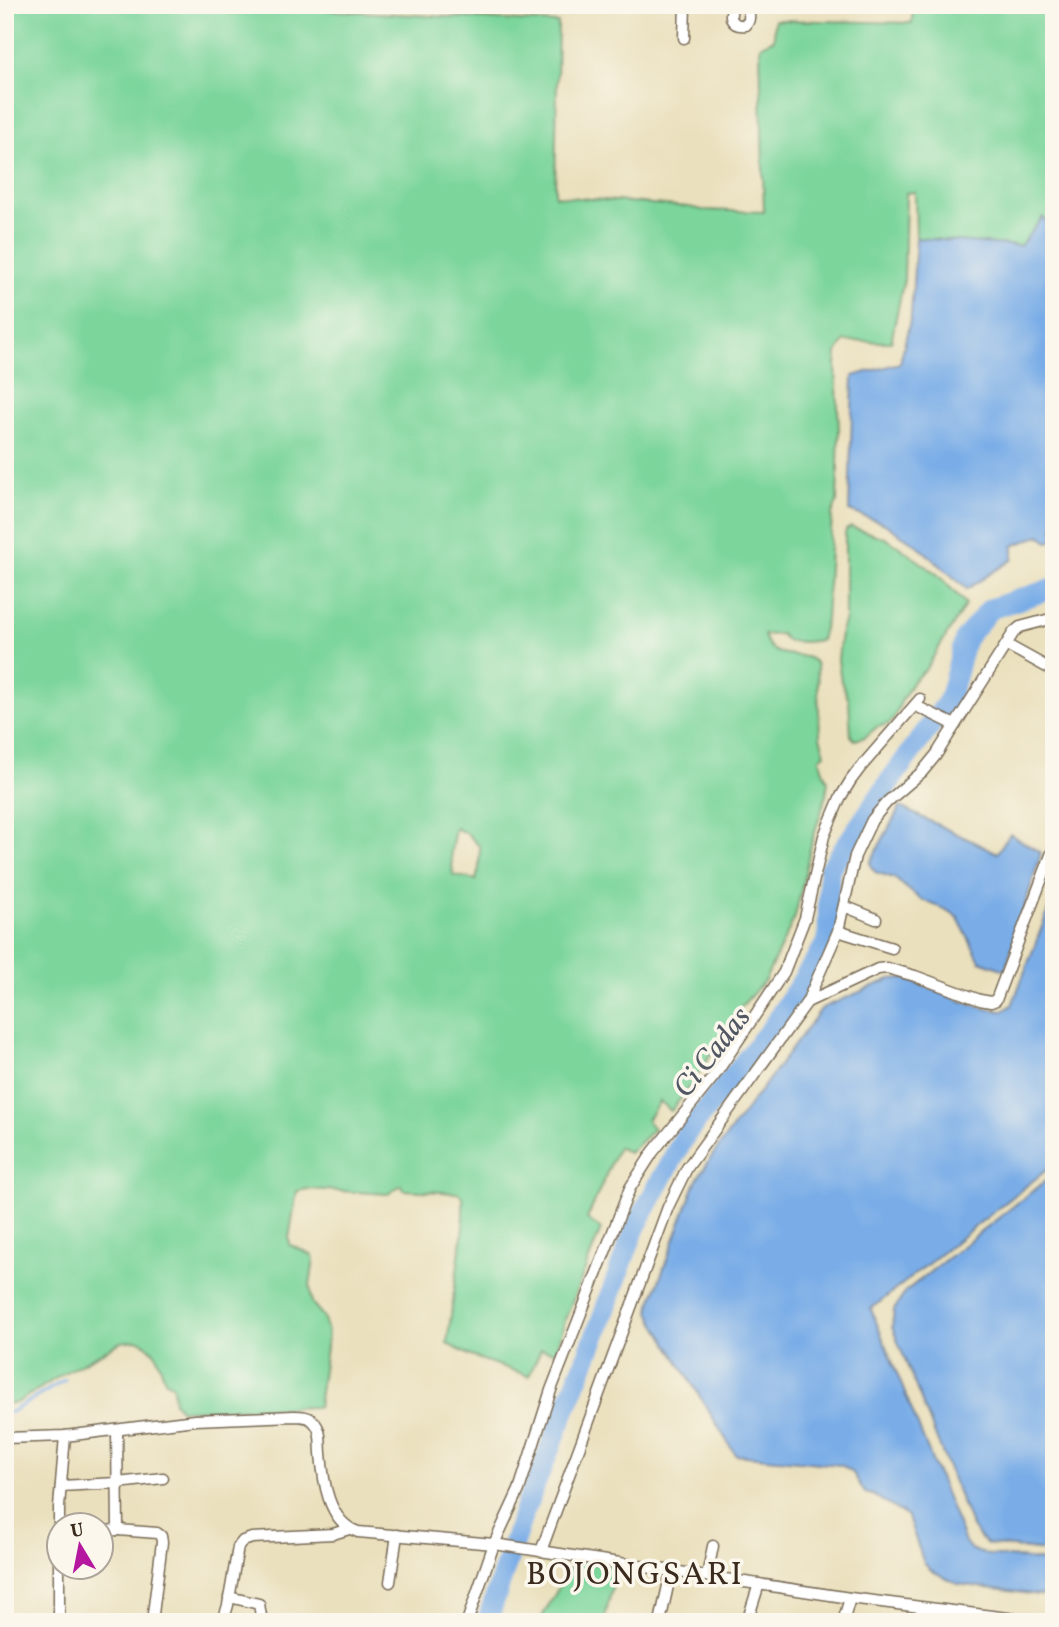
<svg xmlns="http://www.w3.org/2000/svg" width="1059" height="1627" font-family="Vollkorn,serif">
	<style>
		.green { fill: #7cd59b; stroke: #5c805c; stroke-width: 2; fill-rule: evenodd }
		.water { fill: #7aade7; stroke: #5a6c82; stroke-width: 2 }
		.lines { fill: none; stroke-linecap: round; stroke-linejoin: round }
		.stream { stroke: #7aade7; stroke-width: 3.5 }
		.river { stroke: #7aade7; stroke-width: 21 }
		.street-casing { stroke: #786a56; stroke-width: 13 }
		.street { stroke: #fff; stroke-width: 10 }
		.labels { text-anchor: middle; dominant-baseline: central; stroke-width: 7; stroke-linejoin: round; paint-order: stroke }
		.water-label { font-size: 30px; font-style: italic; fill: #515864; stroke: #fbf7ec }
		.quarter-label { font-size: 32px; letter-spacing: 2px; fill: #3b2a1e; stroke: #fbf7ec }
	</style>
	<rect width="100%" height="100%" fill="#fbf7ec"/>
	<filter id="ink" filterUnits="userSpaceOnUse"><feTurbulence type="fractalNoise" baseFrequency=".0143" numOctaves="2"/><feDisplacementMap in="SourceGraphic" scale="14" xChannelSelector="R" yChannelSelector="G"/><feConvolveMatrix kernelMatrix="1 2 1 2 8 2 1 2 1" color-interpolation-filters="sRGB"/></filter>
	<filter id="wash" filterUnits="userSpaceOnUse"><feTurbulence type="fractalNoise" baseFrequency=".00686" numOctaves="4" result="noise"/><feDisplacementMap in="SourceGraphic" scale="28" xChannelSelector="R" yChannelSelector="G"/><feGaussianBlur stdDeviation="1.57" result="paint"/><feColorMatrix in="noise" values="0 0 0 0 0 0 0 0 0 0 0 0 0 0 0 0 0 1.4 0 .05"/><feComposite in="paint" operator="in"/></filter>
	<g filter="url(#wash)">
		<rect width="100%" height="100%" fill="#eae0bd"/>
		<g class="green">
			<path d="M5 5H236L558 23 555 196 689 207 702 210 764 212 760 46 774 39 775 20 912 23 913 5H1054V233L1043 218 1021 246 916 238 915 192 906 193 904 279 891 342 845 341 837 352 836 366 839 430 837 502 832 515 826 620 821 640 805 642 787 641 781 634 764 635C772 666 805 646 817 665L820 737 825 754 820 758C821 767 824 774 828 781L826 796 812 841 795 917 765 980 740 1008 691 1085 671 1111 660 1101 647 1120 654 1129 629 1153 618 1147 587 1219 601 1229 566 1317 556 1352 541 1349 529 1376 471 1356 447 1344 463 1227V1198L458 1193 404 1190 401 1185 388 1194 308 1189 297 1191 289 1238 290 1245 312 1255 314 1259 310 1286 312 1303 323 1316 328 1332 318 1407 181 1410 174 1402 173 1386 165 1380 156 1354 142 1341 137 1340 121 1342 71 1369 16 1403 5 1404ZM455 828 468 834 480 847 479 868 476 880 453 875 451 851Z"/>
			<polygon points="851,527 885,538 898,546 937,574 966,604 925,670 913,681 902,700 893,720 888,724 877,727 865,737 855,740 851,736 849,701 841,681 838,660 841,631 845,619 845,535 846,530"/>
			<polygon points="574,1561 614,1566 615,1575 604,1622 539,1622"/>
		</g>
		<g class="water">
			<polygon points="1043,217 1054,233 1054,539 1048,542 1040,535 1013,546 1013,559 967,589 918,546 883,523 849,511 853,376 900,363 911,316 916,238 1020,246"/>
			<polygon points="900,807 997,853 1010,834 1041,853 1005,970 980,961 958,918 951,912 920,899 894,878 875,872 870,863"/>
			<polygon points="1054,895 1054,1164 871,1309 965,1542 971,1550 989,1555 1054,1562 1054,1597 958,1584 932,1571 924,1563 908,1517 873,1495 865,1493 853,1473 841,1465 736,1455 730,1446 654,1321 650,1311 652,1300 696,1181 714,1153 822,1008 890,979 904,978 961,1001 987,1009 1003,1011 1012,1005"/>
			<polygon points="1054,1174 1054,1552 987,1544 979,1537 971,1525 892,1327 894,1310 906,1291"/>
		</g>
		<g class="lines">
			<polyline class="stream" points="5,1413 11,1412 65,1380"/>
			<polyline class="river" points="487,1622 523,1514 599,1327 634,1230 686,1134 773,1026 828,941 829,870 892,778 949,700 965,639 990,609 1054,588"/>
		</g>
	</g>
	<g filter="url(#ink)">
		<g class="lines">
			<g class="street-casing">
				<g id="street">
					<path d="M734 5C727 17 732 27 746 25 751 19 750 11 744 5"/>
					<polyline points="684,38 685,5"/>
					<polyline points="1007,645 1054,671"/>
					<polyline points="916,706 955,725"/>
					<polyline points="844,906 876,919"/>
					<polyline points="838,931 892,948"/>
					<polyline points="807,1002 878,969 887,968 915,976 980,1000 991,1002 996,1000 1054,847"/>
					<path d="M5 1438 65 1436 195 1420 294 1416C301 1416 309 1416 314 1422 322 1430 320 1443 321 1453 323 1480 328 1522 358 1532L494 1544 850 1598 1039 1622"/>
					<polyline points="61,1486 117,1483 163,1478"/>
					<polyline points="118,1530 157,1533 161,1536 162,1542 152,1622"/>
					<polyline points="102,1531 118,1530 117,1430"/>
					<polyline points="541,1551 668,1207 687,1168 807,1002 838,931 855,856 872,820 887,802 922,772 936,755 1014,632 1020,627 1054,618"/>
					<polyline points="707,1576 713,1546"/>
					<polyline points="390,1582 397,1535"/>
					<polyline points="229,1597 259,1604 262,1622"/>
					<polyline points="59,1622 59,1507 65,1436"/>
					<polyline points="223,1622 228,1605 238,1547 243,1541 252,1538 333,1534 349,1529"/>
					<polyline points="467,1622 494,1544 519,1490 551,1390 630,1188 653,1152 715,1075 784,972 805,918 824,836 840,798 851,780 860,768 920,699"/>
					<polyline points="660,1622 671,1572"/>
					<polyline points="747,1622 759,1584"/>
					<polyline points="843,1622 850,1598"/>
				</g>
			</g>
			<use href="#street" class="street"/>
		</g>
	</g>
	<g class="labels">
		<g class="water-label">
			<text transform="translate(713 1053) rotate(-52)">Ci Cadas</text>
		</g>
		<g class="quarter-label">
			<text x="635" y="1576">BOJONGSARI</text>
		</g>
	</g>
	<rect width="1059" height="1627" fill="none" stroke="#fbf7ec" stroke-width="28"/>
	<g transform="translate(80 1546) rotate(350)"><circle r="33" fill="#fbf7ec" stroke="#aea59a" stroke-width="2"/>
	<path d="M0-5L12 26L0 18L-12 26Z" fill="#b5179e"/>
	<text y="-10" font-size="19" font-weight="bold" text-anchor="middle" fill="#3b2a1e">U</text>
	</g>
</svg>
